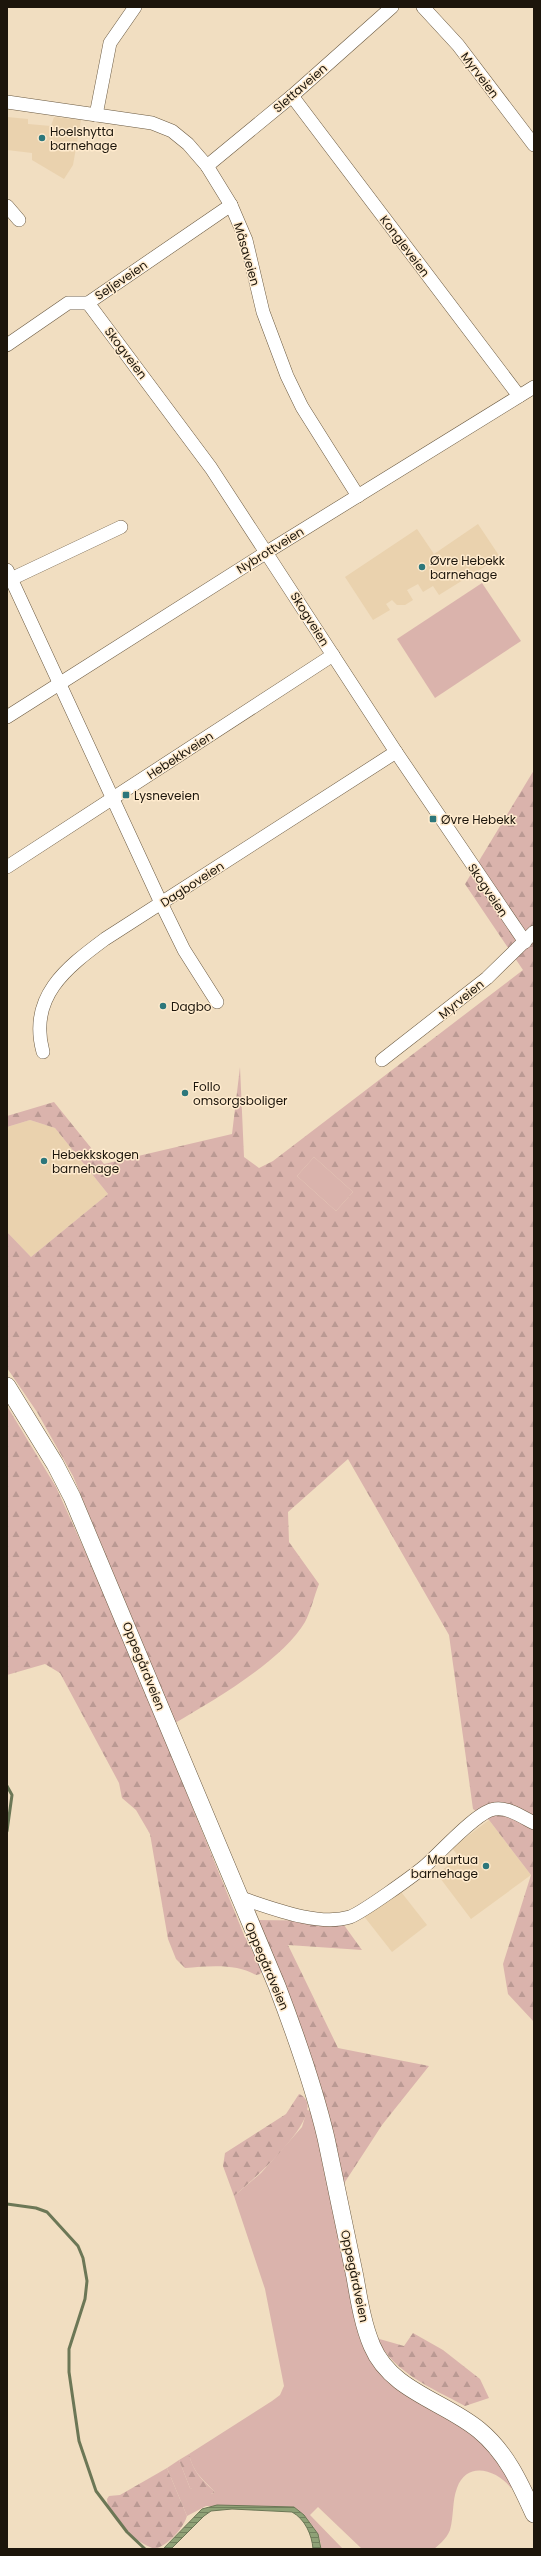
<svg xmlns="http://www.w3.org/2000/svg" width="541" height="2556" font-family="Poppins,sans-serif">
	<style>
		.built { fill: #ead2ae }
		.green { fill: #dab3ac }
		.forest { fill: url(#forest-firs); fill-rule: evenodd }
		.water { fill: url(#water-rules); stroke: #6c7756 }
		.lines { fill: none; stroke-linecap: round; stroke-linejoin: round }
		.stream { stroke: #6c7756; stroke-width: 3 }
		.minor-casing { stroke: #6a5940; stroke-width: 14 }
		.major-casing { stroke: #6a5940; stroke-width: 18 }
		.minor { stroke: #fff; stroke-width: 13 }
		.major { stroke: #fff; stroke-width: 17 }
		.poi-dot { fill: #2d777b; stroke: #ffebce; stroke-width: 1.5 }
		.labels { text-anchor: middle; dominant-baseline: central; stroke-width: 3; stroke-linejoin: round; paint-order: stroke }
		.street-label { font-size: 12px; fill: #1c150b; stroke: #ffebce }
		.poi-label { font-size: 12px; fill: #1c150b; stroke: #ffebce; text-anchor: start }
	</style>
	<defs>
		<pattern id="forest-firs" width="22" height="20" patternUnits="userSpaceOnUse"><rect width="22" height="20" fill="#dab3ac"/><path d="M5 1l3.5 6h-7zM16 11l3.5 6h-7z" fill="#ba9993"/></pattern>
		<pattern id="water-rules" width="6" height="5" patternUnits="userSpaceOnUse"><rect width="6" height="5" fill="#8ea176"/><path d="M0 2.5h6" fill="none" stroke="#73825f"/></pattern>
	</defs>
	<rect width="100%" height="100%" fill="#f1dec1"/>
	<g class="built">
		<polygon points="7,117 28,119 28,124 51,126 54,117 81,120 73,165 64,179 32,160 32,153 7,150"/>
		<polygon points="478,524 500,557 439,595 433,586 423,592 418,584 407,590 413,600 405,605 397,605 392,600 386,604 390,610 373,620 345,577 417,529 434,554"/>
		<polygon points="30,1120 55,1128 108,1194 31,1257 7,1232 7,1127"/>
		<polygon points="489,1820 531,1875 471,1919 437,1874 459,1857 452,1848"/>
		<polygon points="398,1888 427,1925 392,1952 363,1915"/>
	</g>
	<g class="green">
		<polygon points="482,583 521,641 435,698 397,639"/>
		<polygon points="314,1157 353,1192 336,1211 297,1176"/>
		<path d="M307 2110 315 2112 366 2347 459 2422 495 2454 512 2486 511 2488C497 2470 467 2460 457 2488 452 2501 454 2516 450 2530 447 2538 440 2544 434 2549H362L318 2507 310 2515 343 2549H321C322 2533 306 2516 294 2507L206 2506 187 2516 167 2468 179 2460 190 2488 212 2494 215 2492C203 2479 193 2473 189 2454L272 2401 280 2395 284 2386 265 2289 234 2196 261 2173 302 2127Z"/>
	</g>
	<g class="forest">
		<path d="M534 770V2022L508 1994 503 1964 531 1875 489 1820 473 1809 449 1635 348 1459 288 1512 289 1542 319 1584C314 1596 311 1611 305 1622 282 1661 214 1700 175 1723L73 1476 37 1412 7 1368V1232L31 1257 108 1194 55 1128 30 1120 7 1127V1116L54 1102 104 1164 232 1134 240 1067 244 1157 259 1168 273 1161 523 970 465 884ZM314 1157 353 1192 336 1211 297 1176Z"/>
		<path d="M7 1406 56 1487 84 1549 131 1655 244 1935 262 1970 260 1974 256 1975C236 1963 208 1966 185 1968L176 1959 168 1939 150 1834 136 1810 122 1798 119 1783 60 1673 45 1664 7 1675Z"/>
		<polygon points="256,1920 341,1921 362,1950 288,1945 338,2048 429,2066 382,2125 343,2185"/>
		<path d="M299 2094C335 2110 247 2185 234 2196L223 2166 225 2153 286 2114Z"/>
		<path d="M413 2333 443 2350 480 2379 489 2398 465 2406C430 2387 396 2374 376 2338L404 2346Z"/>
		<path d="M189 2454C193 2472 202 2480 215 2492 206 2498 198 2492 190 2488L179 2460Z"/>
		<path d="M167 2468 187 2516C183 2529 168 2545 155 2549 137 2543 108 2520 107 2499L109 2496 120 2495Z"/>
	</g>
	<path class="water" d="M217 2505 294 2507 304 2515 318 2534 321 2549H313C312 2535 305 2519 292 2512L232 2509 211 2511 204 2516 171 2549H163L202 2509Z"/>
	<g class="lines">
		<g class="stream">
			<polyline points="7,1786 12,1795 7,1831"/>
			<polyline points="7,2204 36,2208 47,2212 78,2246 83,2258 87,2281 85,2299 69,2349 69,2372 79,2441 96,2491 127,2532 145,2549"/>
		</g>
		<g class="minor-casing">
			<g id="minor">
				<polyline points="423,7 458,45 534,145"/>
				<polyline points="292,96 519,396"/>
				<polyline points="7,102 152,123 172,131 188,144 207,166 231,205 246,240 263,312 287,376 302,407 358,496"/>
				<polyline points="96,115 110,43 135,7"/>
				<polyline points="207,166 292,96 392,7"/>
				<polyline points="7,206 19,220"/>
				<polyline points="88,303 211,468 396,752 525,942"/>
				<polyline points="7,345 68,303 88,303 231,205"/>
				<polyline points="7,570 161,903 184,950 217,1002"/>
				<polyline points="11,579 121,527"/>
				<polyline points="7,717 267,552 534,387"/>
				<polyline points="7,867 333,655"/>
				<path d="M43 1052C28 997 66 968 105 939L396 752"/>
				<polyline points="382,1060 487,978 534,932"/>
				<path d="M238 1897C269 1907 317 1927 350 1917 363 1912 413 1876 425 1866 439 1854 478 1810 495 1809 508 1807 522 1817 534 1823"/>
			</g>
		</g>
		<g class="major-casing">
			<path id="major" d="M7 1386 55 1464 72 1497 277 1986C296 2036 314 2087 326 2138 336 2184 345 2231 355 2277 359 2300 363 2325 372 2346 391 2391 444 2401 479 2430 506 2452 520 2483 534 2514"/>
		</g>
		<use href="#minor" class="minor"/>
		<use href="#major" class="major"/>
	</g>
	<g class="poi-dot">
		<circle cx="42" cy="138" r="4"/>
		<circle cx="422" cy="567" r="4"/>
		<rect x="122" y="791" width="8" height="8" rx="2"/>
		<rect x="429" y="815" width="8" height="8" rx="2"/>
		<circle cx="163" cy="1006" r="4"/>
		<circle cx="185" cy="1093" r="4"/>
		<circle cx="44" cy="1161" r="4"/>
		<circle cx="486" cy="1866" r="4"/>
	</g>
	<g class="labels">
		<g class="street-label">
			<text transform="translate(480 75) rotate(53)">Myrveien</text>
			<text transform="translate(300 88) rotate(-41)">Slettaveien</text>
			<text transform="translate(405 246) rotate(53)">Kongleveien</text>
			<text transform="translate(247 254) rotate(74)">Måsaveien</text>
			<text transform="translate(121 280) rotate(-34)">Seljeveien</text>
			<text transform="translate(126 353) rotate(53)">Skogveien</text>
			<text transform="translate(270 550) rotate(-32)">Nybrottveien</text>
			<text transform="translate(310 619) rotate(58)">Skogveien</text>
			<text transform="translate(180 755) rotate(-33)">Hebekkveien</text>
			<text transform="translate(192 884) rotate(-33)">Dagboveien</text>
			<text transform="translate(488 890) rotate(56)">Skogveien</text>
			<text transform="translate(461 999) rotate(-39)">Myrveien</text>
			<text transform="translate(144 1666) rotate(68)">Oppegårdveien</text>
			<text transform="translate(267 1966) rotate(67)">Oppegårdveien</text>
			<text transform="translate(355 2276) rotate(78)">Oppegårdveien</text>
		</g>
		<g class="poi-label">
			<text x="50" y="131">Hoelshytta<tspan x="50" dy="14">barnehage</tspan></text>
			<text x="430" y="560">Øvre Hebekk<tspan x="430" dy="14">barnehage</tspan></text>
			<text x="134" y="795">Lysneveien</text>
			<text x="441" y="819">Øvre Hebekk</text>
			<text x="171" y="1006">Dagbo</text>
			<text x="193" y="1086">Follo<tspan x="193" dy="14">omsorgsboliger</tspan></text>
			<text x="52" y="1154">Hebekkskogen<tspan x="52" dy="14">barnehage</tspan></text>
			<text x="478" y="1859" text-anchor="end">Maurtua<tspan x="478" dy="14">barnehage</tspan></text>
		</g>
	</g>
	<rect width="541" height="2556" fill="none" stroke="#1c150b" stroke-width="16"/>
</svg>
